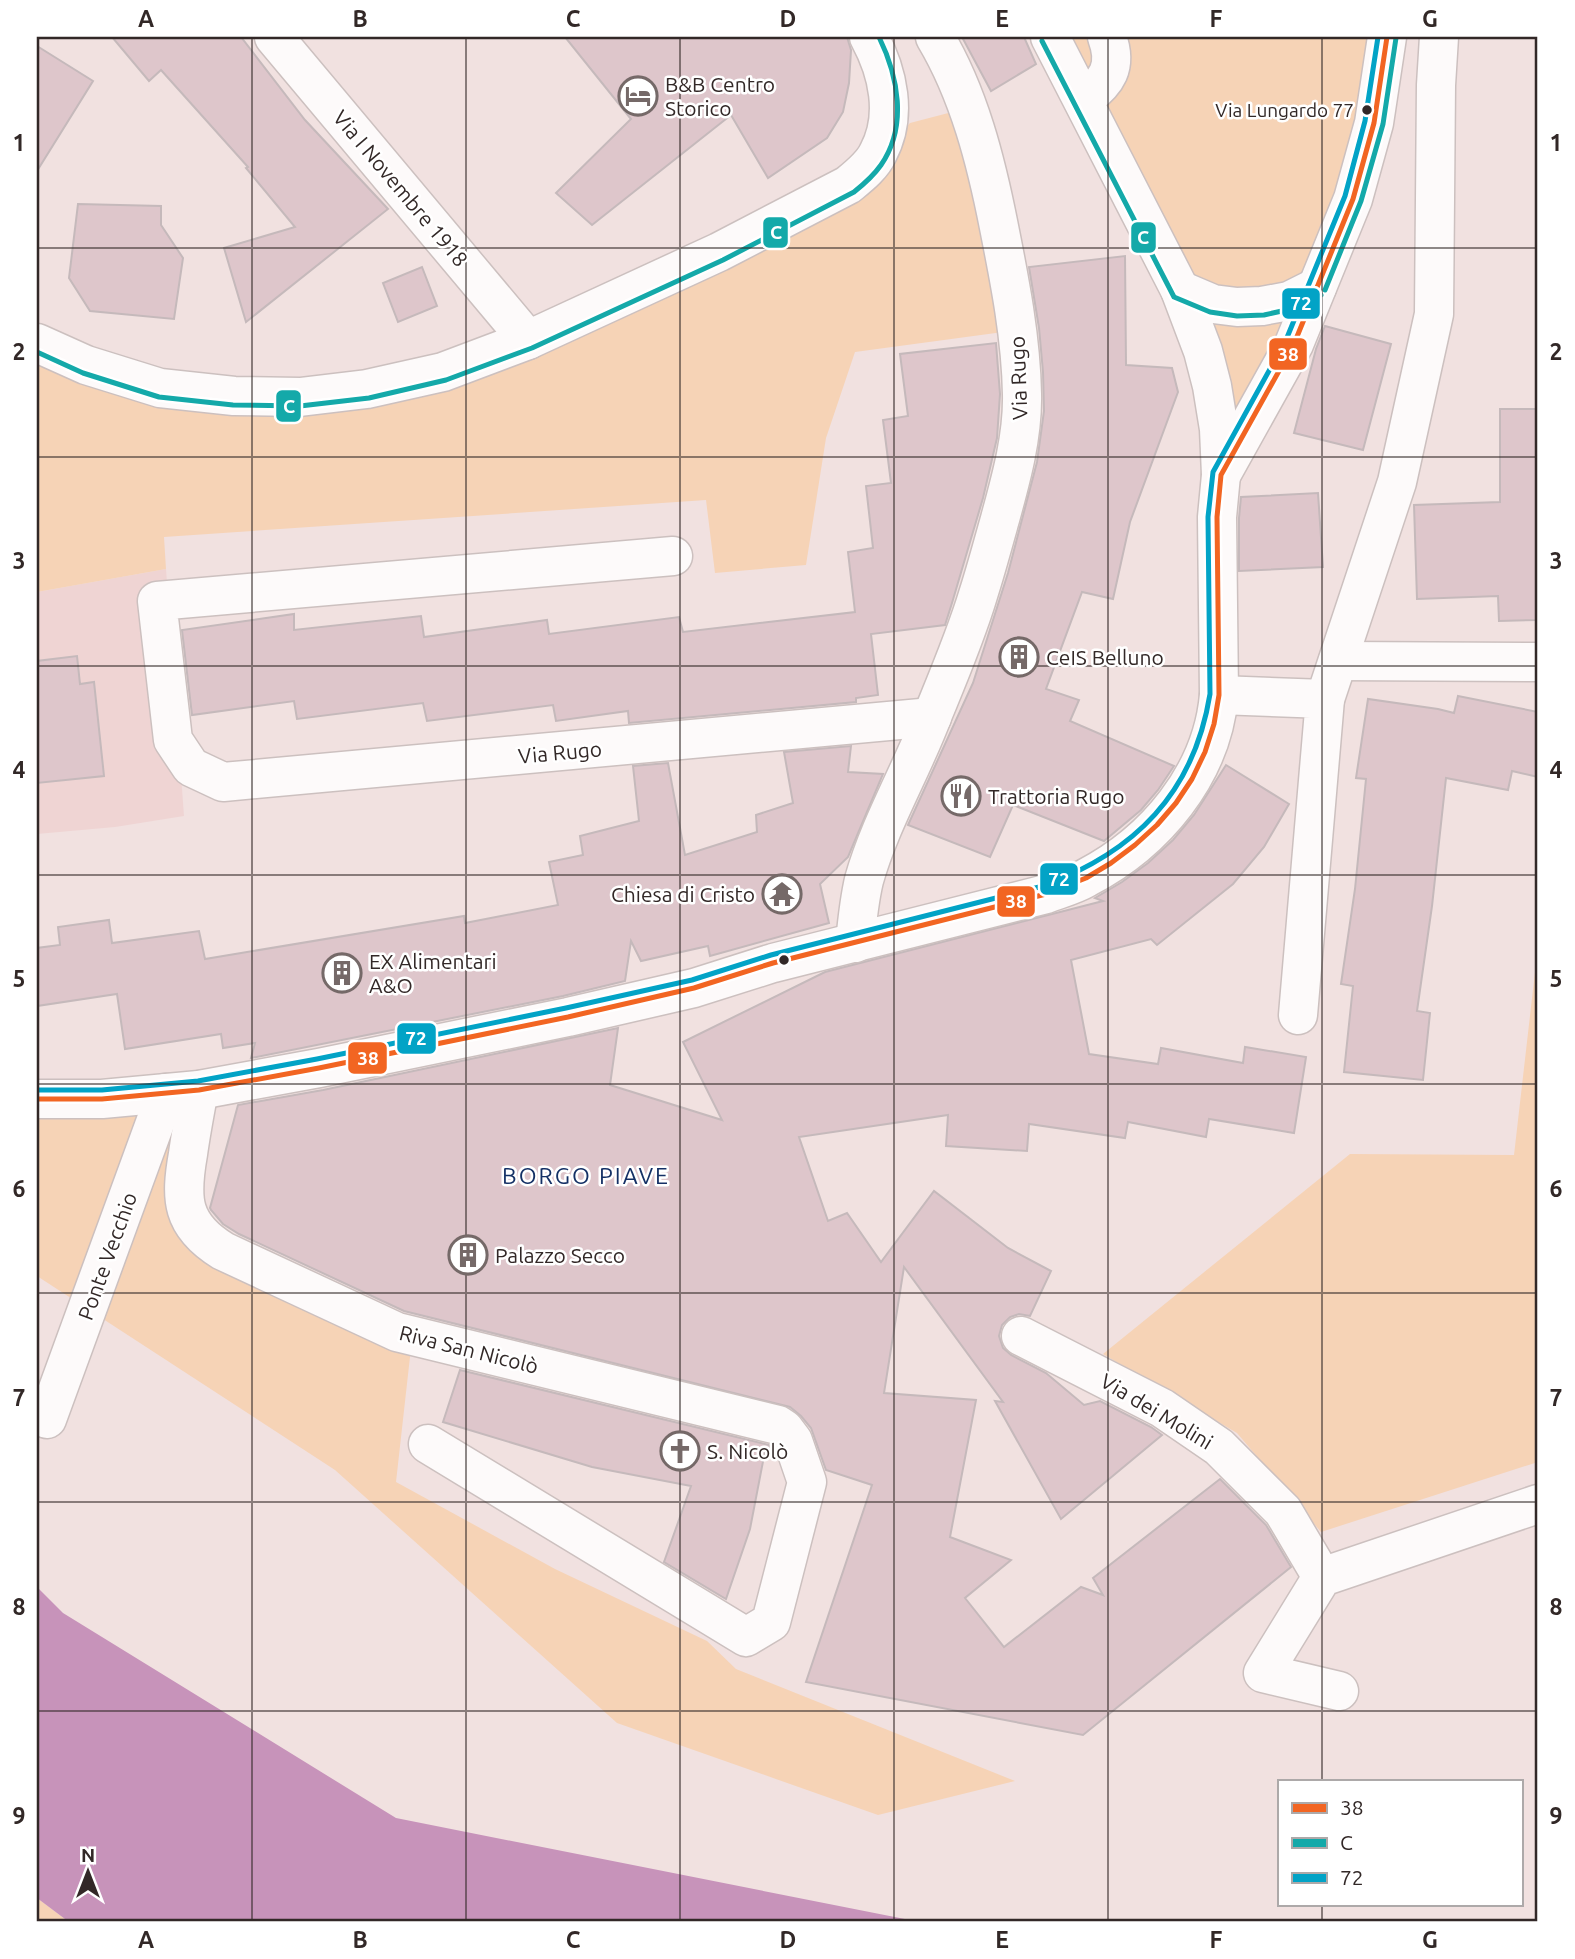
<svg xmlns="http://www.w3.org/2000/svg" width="1575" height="1959" font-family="Ubuntu,sans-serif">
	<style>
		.built { fill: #efd4d3 }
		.green { fill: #f6d3b6 }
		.water { fill: #c793ba }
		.building { fill: #dec6cb; stroke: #c5b9bb; stroke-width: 2 }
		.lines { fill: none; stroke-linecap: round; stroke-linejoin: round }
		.minor-casing { stroke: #ccc0bf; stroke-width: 41 }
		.minor { stroke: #fdfafa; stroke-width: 38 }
		.bus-1-casing { stroke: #fff; stroke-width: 10 }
		.bus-2-casing { stroke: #fff; stroke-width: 10 }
		.bus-3-casing { stroke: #fff; stroke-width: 10 }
		.bus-1 { stroke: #f26522; stroke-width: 5 }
		.bus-2 { stroke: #14a9a9; stroke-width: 5 }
		.bus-3 { stroke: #02a3c6; stroke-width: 5 }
		.grid { fill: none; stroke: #322827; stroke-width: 2; stroke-opacity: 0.55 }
		.bus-dot { fill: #322827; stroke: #fff; stroke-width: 2.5 }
		.labels { text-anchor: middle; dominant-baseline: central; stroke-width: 5; stroke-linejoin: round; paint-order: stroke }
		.bus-label { font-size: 19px; fill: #322827; stroke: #fff; text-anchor: end }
		.poi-label { font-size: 21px; fill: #322827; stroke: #fff; text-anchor: start }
		.street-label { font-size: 21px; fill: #322827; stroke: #fff }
		.neighbourhood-label { font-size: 23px; letter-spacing: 2px; fill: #143065; stroke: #fff }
		.line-badge { stroke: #fff; stroke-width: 2.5 }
		.badge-label { font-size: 19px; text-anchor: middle; font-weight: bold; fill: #fff }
		.neatline { fill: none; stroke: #322827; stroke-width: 2.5 }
		.grid-label { font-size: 23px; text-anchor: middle; font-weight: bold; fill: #322827 }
	</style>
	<rect width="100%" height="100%" fill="#f1e1e0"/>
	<polygon class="built" points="166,569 184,816 115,827 37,834 37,592"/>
	<g class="green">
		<polygon points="1060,37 1378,37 1313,280 1210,473 1200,315"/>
		<polygon points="979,105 1025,329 855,352 826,438 806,565 715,573 706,500 164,537 166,569 37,592 37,349 338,402 819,221 910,123"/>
		<polygon points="1538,946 1538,1462 1321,1532 1237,1433 1103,1354 1350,1154 1514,1155"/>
		<polygon points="188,1100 171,1213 411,1348 396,1482 555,1569 707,1641 736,1669 1015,1781 878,1815 617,1723 335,1470 37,1276 37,1106"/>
		<polygon points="37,1898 69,1922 37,1922"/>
	</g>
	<polygon class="water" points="37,1587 63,1613 396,1818 920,1922 69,1922 37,1898"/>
	<g class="building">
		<polygon points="112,37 241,37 305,120 388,209 246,322 224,248 295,227 246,168 248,167 161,70 149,81"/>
		<polygon points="565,37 847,37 851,50 849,83 843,112 827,138 768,178 731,115 592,225 556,193 631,119"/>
		<polygon points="962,37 1024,37 1036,64 991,91"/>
		<polygon points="37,46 93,81 37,171"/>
		<polygon points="78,204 161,206 161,225 183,258 174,319 90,311 69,278"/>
		<polygon points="1125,256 1126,365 1172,368 1178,392 1130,522 1113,599 1082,592 1046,689 1079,700 1070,721 1174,766 1158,790 1141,810 1104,841 1013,805 990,857 908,825 973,683 1008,573 1037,462 1044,411 1043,372 1039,328 1029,267"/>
		<polygon points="422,267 437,306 398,322 383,283"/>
		<polygon points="1325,326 1391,344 1363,450 1294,433 1316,349"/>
		<polygon points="996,343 1000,394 997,438 983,498 952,603 945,625 871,634 878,695 856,698 856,702 629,723 628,711 556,721 553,705 427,721 423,703 297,719 294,701 192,715 182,630 294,614 294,630 421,616 424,637 547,620 549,634 679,617 683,632 855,612 848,552 873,548 866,486 891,483 883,420 908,416 900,354"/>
		<polygon points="1500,409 1538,409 1538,620 1499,621 1498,596 1417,599 1414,505 1500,502"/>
		<polygon points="1318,493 1323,567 1239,571 1239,518 1241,497"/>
		<polygon points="77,656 80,684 94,682 104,776 37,783 37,661"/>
		<polygon points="1458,696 1538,712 1538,777 1512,771 1508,790 1446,778 1432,906 1417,1011 1430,1013 1423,1080 1344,1072 1353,986 1341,984 1355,889 1366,779 1356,778 1368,699 1438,709 1454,713"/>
		<polygon points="851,746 848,772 883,774 848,857 820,884 829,923 710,956 708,946 641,961 631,941 625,981 563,996 251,1058 255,1043 223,1048 221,1034 125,1049 117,994 37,1006 37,948 60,945 58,927 109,920 112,943 199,931 205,959 464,916 465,923 558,905 549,862 583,855 580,836 639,821 633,766 668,763 685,855 757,832 756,815 793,803 784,752"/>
		<polygon points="1226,765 1289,804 1264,847 1233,884 1157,945 1151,939 1071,960 1089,1054 1158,1064 1161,1048 1243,1063 1245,1047 1306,1057 1294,1133 1209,1119 1206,1137 1128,1122 1125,1138 1029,1124 1027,1151 946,1146 948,1115 799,1137 828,1221 847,1213 881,1262 934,1191 1008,1248 1051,1271 1030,1316 1019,1314 1010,1317 1002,1325 999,1336 1003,1348 1011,1355 1046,1373 1084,1405 1100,1401 1151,1427 1162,1435 1061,1519 995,1401 1003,1402 904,1267 884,1393 976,1400 950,1537 1011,1560 965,1598 1004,1647 1081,1587 1103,1595 1093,1578 1220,1479 1266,1525 1291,1567 1083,1735 806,1682 872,1485 826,1470 811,1428 801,1416 790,1407 404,1311 239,1234 223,1224 211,1210 210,1208 238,1105 323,1090 618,1028 610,1085 722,1120 683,1042 825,972 1103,901 1095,898 1122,882 1148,863 1173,840 1194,815"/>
		<polygon points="460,1370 769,1445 774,1454 765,1451 750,1529 726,1599 664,1562 691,1486 592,1467 443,1422"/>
	</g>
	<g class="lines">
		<g class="minor-casing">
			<g id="minor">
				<polyline points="274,37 528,340"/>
				<path d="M1084 99C1107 82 1118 67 1107 37"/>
				<polyline points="1180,290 1213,304 1237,307 1262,306 1289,301 1317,287"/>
				<path d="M37 343 86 365 160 388 234 396 300 397 367 389 443 372 528 340 719 252 848 185C859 176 872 166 878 153 898 116 888 72 869 37"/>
				<polyline points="1221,475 1294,344 1353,199 1374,123 1387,37"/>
				<polyline points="673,556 157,601 173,740 191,767 223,782 932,717"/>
				<polyline points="1338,661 1538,662"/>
				<polyline points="1219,695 1325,699 1298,1015"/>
				<polyline points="1325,699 1397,482 1434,314 1436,85 1439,37"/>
				<path d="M855 943C857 922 859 901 864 880 880 823 912 770 933 714 949 675 966 635 978 595 986 570 993 544 1000 519 1011 479 1023 436 1022 394 1021 338 1010 282 999 227 986 161 969 94 935 37"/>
				<path d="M199 1090C195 1111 191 1132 188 1154 180 1199 181 1225 223 1251L397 1332 778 1425 784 1429 793 1441 807 1482 771 1622 746 1637 428 1444"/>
				<path d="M37 1099H102L199 1090 319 1068 568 1017 694 988 773 963 1046 894C1059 889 1074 885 1086 878 1155 842 1212 775 1219 695L1217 517 1221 475 1219 429 1212 386 1203 351 1180 290 1050 37"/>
				<polyline points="1021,1336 1162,1408 1219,1447 1283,1511 1322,1577"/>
				<polyline points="47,1419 166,1093"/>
				<polyline points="1339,1691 1263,1673 1322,1577 1538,1504"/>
			</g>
		</g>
		<use href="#minor" class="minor"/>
		<g class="bus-1-casing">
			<polyline id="bus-1" points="37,1099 102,1099 199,1090 319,1068 568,1017 694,988 773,963 1046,894 1086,878 1111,863 1135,845 1157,825 1176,803 1192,779 1205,752 1214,724 1219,695 1217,517 1221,475 1294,344 1353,199 1374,123 1387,37"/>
		</g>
		<g class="bus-2-casing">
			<g id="bus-2">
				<polyline points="1042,41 1174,297 1210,312 1237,316 1264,315 1291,309 1321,295"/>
				<polyline points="1325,290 1361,201 1383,124 1396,38"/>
				<path d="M37 352 83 373 159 397 233 405 300 406 369 398 446 380 532 348 723 260 854 192C864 184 874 175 881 165 908 126 898 76 879 37"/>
			</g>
		</g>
		<g class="bus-3-casing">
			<path id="bus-3" d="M37 1090H102L198 1081 317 1059 566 1008 692 980 771 955 1043 886C1135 852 1194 793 1210 694L1208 517 1213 472 1286 340 1345 196 1365 121 1378 37"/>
		</g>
		<use href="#bus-1" class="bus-1"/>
		<use href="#bus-2" class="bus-2"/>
		<use href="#bus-3" class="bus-3"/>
	</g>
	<path class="grid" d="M252 37V1922M466 37V1922M680 37V1922M894 37V1922M1108 37V1922M1322 37V1782M37 248H1538M37 457H1538M37 666H1538M37 875H1538M37 1084H1538M37 1293H1538M37 1502H1538M37 1711H1538M1322 1905V1922"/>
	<defs>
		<g id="hotel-ring" transform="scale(2.0125)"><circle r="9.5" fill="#fff" stroke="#756968" stroke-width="1.5"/><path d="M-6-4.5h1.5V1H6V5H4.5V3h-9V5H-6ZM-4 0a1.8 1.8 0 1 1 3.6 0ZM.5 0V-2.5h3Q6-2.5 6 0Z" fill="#756968"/></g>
		<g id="building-ring" transform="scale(2.0125)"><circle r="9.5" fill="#fff" stroke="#756968" stroke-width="1.5"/><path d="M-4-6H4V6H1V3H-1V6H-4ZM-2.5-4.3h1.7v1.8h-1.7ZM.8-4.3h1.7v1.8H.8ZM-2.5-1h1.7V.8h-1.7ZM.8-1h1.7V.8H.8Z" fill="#756968"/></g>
		<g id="restaurant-ring" transform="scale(2.0125)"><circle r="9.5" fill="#fff" stroke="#756968" stroke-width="1.5"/><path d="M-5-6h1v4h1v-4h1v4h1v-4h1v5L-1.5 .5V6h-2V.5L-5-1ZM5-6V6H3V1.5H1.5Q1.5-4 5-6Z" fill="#756968"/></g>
		<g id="temple-ring" transform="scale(2.0125)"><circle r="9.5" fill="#fff" stroke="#756968" stroke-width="1.5"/><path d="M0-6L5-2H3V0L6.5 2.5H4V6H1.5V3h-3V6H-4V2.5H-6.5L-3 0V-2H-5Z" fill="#756968"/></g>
		<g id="church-ring" transform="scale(2.0125)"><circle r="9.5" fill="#fff" stroke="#756968" stroke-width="1.5"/><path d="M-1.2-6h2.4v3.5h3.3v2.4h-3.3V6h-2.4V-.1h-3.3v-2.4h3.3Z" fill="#756968"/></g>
	</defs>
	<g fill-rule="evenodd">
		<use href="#hotel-ring" x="638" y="96"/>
		<use href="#building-ring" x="1019" y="657"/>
		<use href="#restaurant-ring" x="961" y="796"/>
		<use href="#temple-ring" x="782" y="894"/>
		<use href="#building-ring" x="342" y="973"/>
		<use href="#building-ring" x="468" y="1255"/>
		<use href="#church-ring" x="680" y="1451"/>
	</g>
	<g class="bus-dot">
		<circle cx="1367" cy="110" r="6"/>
		<circle cx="784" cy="960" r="6"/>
	</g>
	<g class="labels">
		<g class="bus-label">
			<text x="1354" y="110">Via Lungardo 77</text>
		</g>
		<g class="poi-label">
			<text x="665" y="84">B&amp;B Centro<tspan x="665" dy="24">Storico</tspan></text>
			<text x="1046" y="657">CeIS Belluno</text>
			<text x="988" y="796">Trattoria Rugo</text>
			<text x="755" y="894" text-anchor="end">Chiesa di Cristo</text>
			<text x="369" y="961">EX Alimentari<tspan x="369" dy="24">A&amp;O</tspan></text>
			<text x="495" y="1255">Palazzo Secco</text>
			<text x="707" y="1451">S. Nicolò</text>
		</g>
		<g class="street-label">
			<text transform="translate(401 188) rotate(50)">Via I Novembre 1918</text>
			<text transform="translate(1018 378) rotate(-92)">Via Rugo</text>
			<text transform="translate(560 752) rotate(-5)">Via Rugo</text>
			<text transform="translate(107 1256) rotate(-70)">Ponte Vecchio</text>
			<text transform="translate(469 1349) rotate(14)">Riva San Nicolò</text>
			<text transform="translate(1157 1411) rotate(31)">Via dei Molini</text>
		</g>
		<g class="neighbourhood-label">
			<text x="586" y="1175">BORGO PIAVE</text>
		</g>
	</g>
	<g class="line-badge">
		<rect x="762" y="216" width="27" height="33" rx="7" fill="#14a9a9"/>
		<rect x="1130" y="221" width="27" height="33" rx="7" fill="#14a9a9"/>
		<rect x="1281" y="287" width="40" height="33" rx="7" fill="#02a3c6"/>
		<rect x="1268" y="337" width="40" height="34" rx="7" fill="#f26522"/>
		<rect x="275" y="389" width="27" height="34" rx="7" fill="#14a9a9"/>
		<rect x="1039" y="862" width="40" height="34" rx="7" fill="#02a3c6"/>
		<rect x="996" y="885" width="40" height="33" rx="7" fill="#f26522"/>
		<rect x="396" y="1022" width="41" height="33" rx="7" fill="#02a3c6"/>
		<rect x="347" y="1041" width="41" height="34" rx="7" fill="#f26522"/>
	</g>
	<g class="badge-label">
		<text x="776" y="239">C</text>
		<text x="1143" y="244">C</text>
		<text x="1301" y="310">72</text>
		<text x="1288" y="361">38</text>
		<text x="289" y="413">C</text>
		<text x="1059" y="886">72</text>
		<text x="1016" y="908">38</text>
		<text x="416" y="1045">72</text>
		<text x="368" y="1065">38</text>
	</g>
	<rect width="1575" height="1959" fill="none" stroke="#ffffff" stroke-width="77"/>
	<rect x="1278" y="1780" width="245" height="126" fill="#ffffff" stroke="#ada9a9" stroke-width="2"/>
	<rect x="1292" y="1803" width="35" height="10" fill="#f26522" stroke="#ada9a9" stroke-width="2"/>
	<text x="1340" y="1815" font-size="21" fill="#322827">38</text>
	<rect x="1292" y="1838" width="35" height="10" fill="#14a9a9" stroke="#ada9a9" stroke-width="2"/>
	<text x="1340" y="1850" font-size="21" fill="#322827">C</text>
	<rect x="1292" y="1873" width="35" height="10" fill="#02a3c6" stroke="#ada9a9" stroke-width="2"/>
	<text x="1340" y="1885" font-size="21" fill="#322827">72</text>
	<g transform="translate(88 1872)" stroke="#ffffff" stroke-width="5" paint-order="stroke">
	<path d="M0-5L12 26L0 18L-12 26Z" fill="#322827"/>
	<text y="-10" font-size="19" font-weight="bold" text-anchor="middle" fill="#322827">N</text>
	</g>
	<rect x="38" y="38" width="1498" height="1882" class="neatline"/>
	<g class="grid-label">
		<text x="146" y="27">A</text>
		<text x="360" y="27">B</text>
		<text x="573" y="27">C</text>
		<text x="788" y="27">D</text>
		<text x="1002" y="27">E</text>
		<text x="1216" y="27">F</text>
		<text x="1430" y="27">G</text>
		<text x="19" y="151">1</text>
		<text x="1556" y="151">1</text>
		<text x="19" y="360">2</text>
		<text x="1556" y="360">2</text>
		<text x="19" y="569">3</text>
		<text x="1556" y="569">3</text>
		<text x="19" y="778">4</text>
		<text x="1556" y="778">4</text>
		<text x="19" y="987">5</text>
		<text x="1556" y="987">5</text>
		<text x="19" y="1197">6</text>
		<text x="1556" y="1197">6</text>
		<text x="19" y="1406">7</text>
		<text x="1556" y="1406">7</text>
		<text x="19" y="1615">8</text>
		<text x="1556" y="1615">8</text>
		<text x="19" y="1824">9</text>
		<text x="1556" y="1824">9</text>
		<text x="146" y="1948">A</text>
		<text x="360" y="1948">B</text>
		<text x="573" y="1948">C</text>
		<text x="788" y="1948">D</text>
		<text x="1002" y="1948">E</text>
		<text x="1216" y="1948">F</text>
		<text x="1430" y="1948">G</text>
	</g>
</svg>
